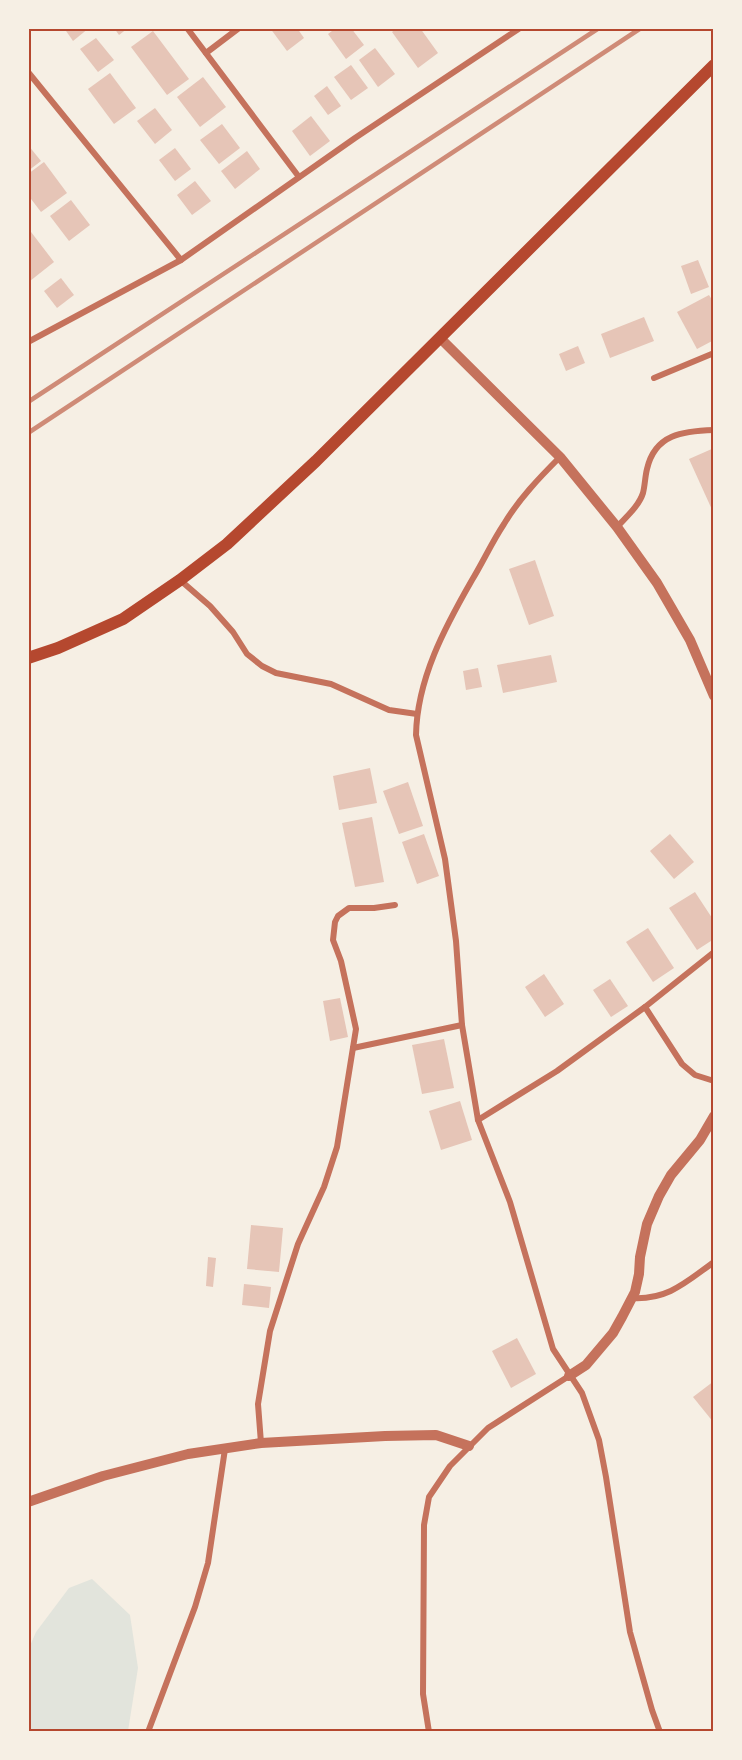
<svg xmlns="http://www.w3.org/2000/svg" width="742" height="1760" font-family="Quicksand,sans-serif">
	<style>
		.green { fill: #e2e4dc }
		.building { fill: #e6c5b7 }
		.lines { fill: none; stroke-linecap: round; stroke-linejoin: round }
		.minor { stroke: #c5725c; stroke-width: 6 }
		.tertiary { stroke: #c5725c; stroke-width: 10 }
		.secondary { stroke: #b5482f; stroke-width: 12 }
		.rail { stroke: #cf8b77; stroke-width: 4.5 }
		.neatline { fill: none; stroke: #b5482f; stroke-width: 2 }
	</style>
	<rect width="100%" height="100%" fill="#f6efe4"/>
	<polygon class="green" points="92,1579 130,1615 138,1668 128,1731 29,1731 29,1648 36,1632 69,1588"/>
	<g class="building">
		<polygon points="64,28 89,28 73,41"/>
		<polygon points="114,28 128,28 119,35"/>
		<polygon points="270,28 297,28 304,38 287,51"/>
		<polygon points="336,28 351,28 364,45 346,59 328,34"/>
		<polygon points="397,28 420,28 438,53 418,68 392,32"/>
		<polygon points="153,31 189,79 167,95 131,47"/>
		<polygon points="96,38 114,60 98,72 80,49"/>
		<polygon points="375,48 395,74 378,87 359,60"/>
		<polygon points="351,65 368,88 351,100 334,77"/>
		<polygon points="110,73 136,108 114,124 88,89"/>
		<polygon points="203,77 226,107 200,127 177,97"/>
		<polygon points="327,86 341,106 328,115 314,96"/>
		<polygon points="155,108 172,130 155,144 137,121"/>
		<polygon points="311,116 330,141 310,156 292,131"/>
		<polygon points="222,124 240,148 219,164 200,140"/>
		<polygon points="28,145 41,161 28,171"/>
		<polygon points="175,148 191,169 175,181 159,160"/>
		<polygon points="247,151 260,169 235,189 221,171"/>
		<polygon points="44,162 67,193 41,212 28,195 28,174"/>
		<polygon points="195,181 211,201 192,215 177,195"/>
		<polygon points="71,200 90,225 69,241 50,216"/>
		<polygon points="28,228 54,262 30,281 28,278"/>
		<polygon points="698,260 709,287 691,294 681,266"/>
		<polygon points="61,278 74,295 57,308 44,291"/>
		<polygon points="709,295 714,303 714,340 697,349 677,312"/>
		<polygon points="644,317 654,341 610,358 601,334"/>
		<polygon points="578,346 585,363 566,371 559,354"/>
		<polygon points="714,448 714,514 689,459"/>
		<polygon points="535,560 554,616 529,625 509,569"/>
		<polygon points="551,655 557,682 503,693 497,665"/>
		<polygon points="478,668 482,687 466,690 463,671"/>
		<polygon points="370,768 377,803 339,810 333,776"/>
		<polygon points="408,782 423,826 399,834 383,791"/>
		<polygon points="372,817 384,882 355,887 342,823"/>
		<polygon points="424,834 439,876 417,884 402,842"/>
		<polygon points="670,834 694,862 674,879 650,851"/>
		<polygon points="695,892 714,921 714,939 697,950 669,908"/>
		<polygon points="648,928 674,968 653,982 626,942"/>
		<polygon points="544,974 564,1004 545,1017 525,987"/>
		<polygon points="610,979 628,1006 611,1017 593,990"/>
		<polygon points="340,998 348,1037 330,1041 323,1001"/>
		<polygon points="444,1039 454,1088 422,1094 412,1045"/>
		<polygon points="460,1101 472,1140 441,1150 429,1111"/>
		<polygon points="251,1225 283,1228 279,1272 247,1269"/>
		<polygon points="208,1257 216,1258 213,1287 206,1286"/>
		<polygon points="244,1284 271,1287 269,1308 242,1305"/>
		<polygon points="517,1338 536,1374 511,1388 492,1351"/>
		<polygon points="714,1381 714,1423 693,1397"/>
	</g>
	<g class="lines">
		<g class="minor">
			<polyline points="187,28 299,177"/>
			<polyline points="206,53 239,28"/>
			<polyline points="28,72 181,260"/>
			<polyline points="28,342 181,260 355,138 520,28"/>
			<polyline points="654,378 714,353"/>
			<path d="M560 457C539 478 519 499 504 524 492 542 483 562 472 580 445 627 417 679 416 735L445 859 456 941 462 1025 478 1120 510 1202 553 1349 582 1393 599 1440 606 1477 630 1632 652 1710 660 1732"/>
			<path d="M617 527C626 517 639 506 643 493 645 485 645 477 647 469 655 434 683 431 714 430"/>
			<polyline points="180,580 210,606 233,632 247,654 262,666 276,673 331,684 389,710 417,714"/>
			<polyline points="645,1007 682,1064 695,1075 714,1081"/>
			<polyline points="353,1048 462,1025"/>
			<polyline points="478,1120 557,1071 645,1007 714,952"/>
			<path d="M632 1298C668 1300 686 1282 714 1262"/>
			<polyline points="261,1443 258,1404 270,1331 298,1244 324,1187 337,1147 356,1029 341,961 333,940 335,922 338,916 349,908 374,908 395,905"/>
			<polyline points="148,1732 195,1607 208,1563 225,1449"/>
			<polyline points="429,1732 423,1694 424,1525 429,1497 450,1466 488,1428 569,1376"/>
		</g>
		<g class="tertiary">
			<polyline points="440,338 560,457 617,527 657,583 690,640 714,696"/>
			<polyline points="569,1376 586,1365 613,1333 622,1317 635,1292 639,1274 640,1257 647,1224 659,1196 671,1175 700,1140 714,1116"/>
			<polyline points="28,1502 103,1476 188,1454 261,1443 385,1436 436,1435 469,1446"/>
		</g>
		<polyline class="secondary" points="28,658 58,648 123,619 180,580 227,544 316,461 714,65"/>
		<g class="rail">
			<polyline points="28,402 599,28"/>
			<polyline points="28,433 641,28"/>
		</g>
	</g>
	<rect width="742" height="1760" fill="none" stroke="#f6efe4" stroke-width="60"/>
	<rect x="30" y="30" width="682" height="1700" class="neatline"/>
</svg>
